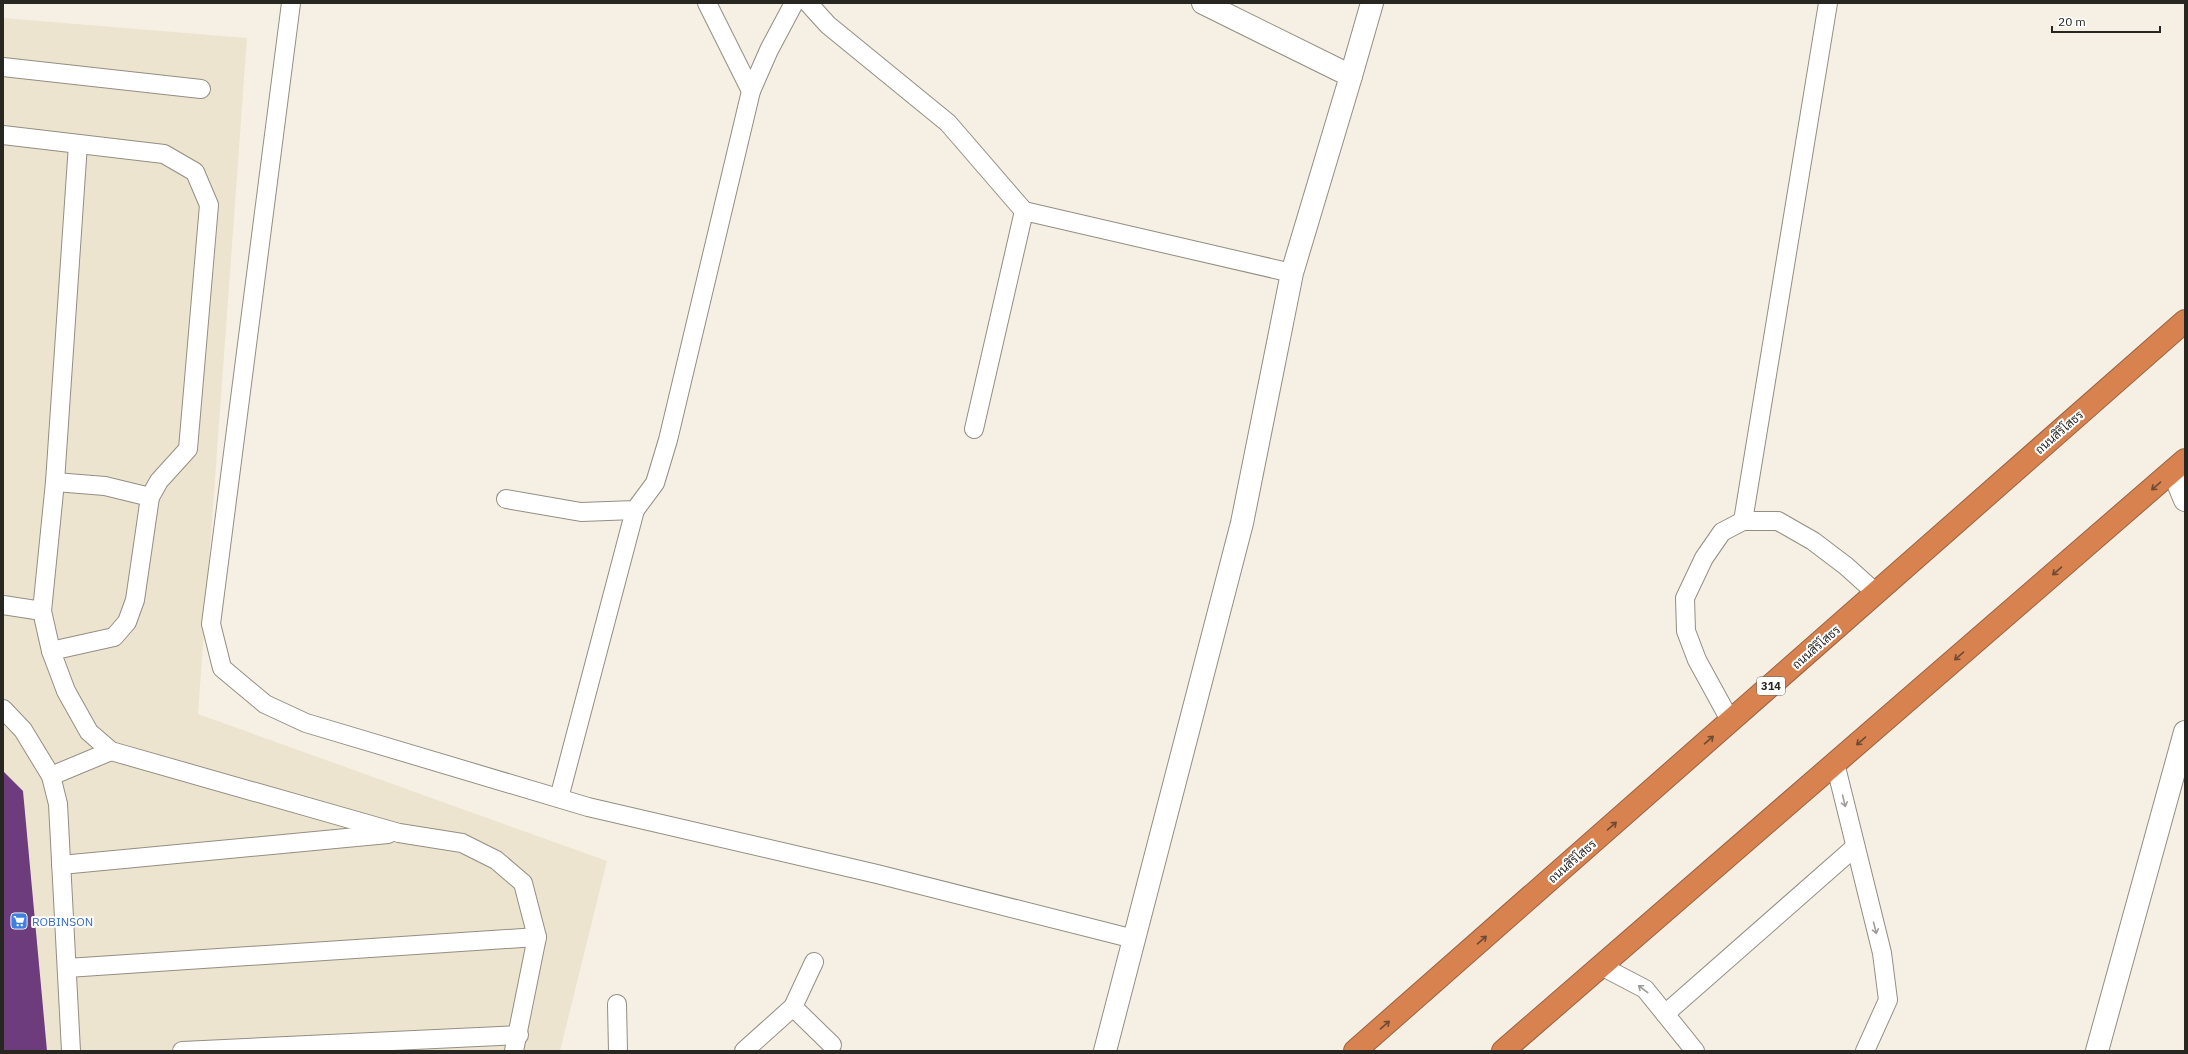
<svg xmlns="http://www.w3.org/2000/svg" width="2188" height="1054" font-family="'IBM Plex Sans',Sarabun,sans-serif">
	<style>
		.built { fill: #ede4d0 }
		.building { fill: #6d3c7d }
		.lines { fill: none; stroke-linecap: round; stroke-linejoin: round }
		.lane-casing { stroke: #938e83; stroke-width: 20 }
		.street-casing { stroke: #938e83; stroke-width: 24 }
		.highway-casing { stroke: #9a6240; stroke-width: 24 }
		.lane { stroke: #fff; stroke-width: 18 }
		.street { stroke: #fff; stroke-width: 22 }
		.highway { stroke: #d88250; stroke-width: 22 }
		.oneway { stroke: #6e4b34 }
		.oneway2 { stroke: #9e9d9b }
		.labels { text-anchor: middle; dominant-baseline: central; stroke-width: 4; stroke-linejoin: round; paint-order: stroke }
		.shield { fill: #fff; stroke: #686764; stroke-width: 1 }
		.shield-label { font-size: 11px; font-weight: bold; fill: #282621 }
		.street-label { font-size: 12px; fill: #282621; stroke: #fff }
		.shop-label { font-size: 12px; fill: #366cbe; stroke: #fff; text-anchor: start }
	</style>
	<rect width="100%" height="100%" fill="#f5f0e3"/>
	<polygon class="built" points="3,18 247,38 198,714 607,861 560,1051 3,1051"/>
	<polygon class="building" points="3,771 23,791 47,1051 3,1051"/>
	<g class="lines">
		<g class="lane-casing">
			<g id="lane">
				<polyline points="291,3 211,624 222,668 265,704 306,723 588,807 877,874 1134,939"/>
				<polyline points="707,3 751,91"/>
				<polyline points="808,3 828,25 948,123 1024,211"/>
				<polyline points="3,67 201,89"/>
				<polyline points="3,135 164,154 195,172 209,205 188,449 159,481 150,497"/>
				<polyline points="974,429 1024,211 1292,273"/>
				<polyline points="506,499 581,512 635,510 655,483 668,440 751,91 769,50 794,3"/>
				<polyline points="1743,521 1828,3"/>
				<polyline points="3,605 42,611 51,651 66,691 89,732 111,751 399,833 462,843 496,860 523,883 537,937 514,1051"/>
				<polyline points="42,611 55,482 78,144"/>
				<polyline points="51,651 114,637 127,622 135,600 150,497 105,486 55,482"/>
				<polyline points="3,709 23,730 51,776 58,804 71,1051"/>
				<polyline points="1731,722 1697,660 1686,631 1685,598 1704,558 1722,532 1743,521 1778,521 1813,541 1846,566 1876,593"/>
				<polyline points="1835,763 1882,953 1888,1000 1865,1051"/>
				<polyline points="51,776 111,751"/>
				<polyline points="559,798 635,510"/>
				<polyline points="61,865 388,834"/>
				<polyline points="1601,966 1645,989 1695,1051"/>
				<polyline points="67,968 537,937"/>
				<polyline points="617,1004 618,1051"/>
				<polyline points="793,1007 832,1045"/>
				<polyline points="1665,1014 1855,847"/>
				<polyline points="182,1051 519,1035"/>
				<polyline points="744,1051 793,1007 814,962"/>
			</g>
		</g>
		<g class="street-casing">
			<g id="street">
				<polyline points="1351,76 1372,3"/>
				<polyline points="2173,471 2185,500"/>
				<polyline points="1105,1051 1242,523 1292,273 1351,76 1203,3"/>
				<polyline points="2097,1051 2185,732"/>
			</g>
		</g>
		<g class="highway-casing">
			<g id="highway">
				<polyline points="1355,1051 2185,321"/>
				<polyline points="1503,1051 2185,460"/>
			</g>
		</g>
		<use href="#lane" class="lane"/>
		<use href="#street" class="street"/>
		<use href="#highway" class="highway"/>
	</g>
	<defs><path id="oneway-shaft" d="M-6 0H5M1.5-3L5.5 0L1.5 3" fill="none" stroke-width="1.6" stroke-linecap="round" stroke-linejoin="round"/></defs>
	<g class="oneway">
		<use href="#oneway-shaft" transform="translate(2156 486) rotate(139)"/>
		<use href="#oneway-shaft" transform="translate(2057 571) rotate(139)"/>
		<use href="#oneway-shaft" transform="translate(1959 656) rotate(139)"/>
		<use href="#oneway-shaft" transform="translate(1709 740) rotate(-41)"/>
		<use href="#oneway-shaft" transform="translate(1861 741) rotate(139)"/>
		<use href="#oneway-shaft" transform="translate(1612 826) rotate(-41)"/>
		<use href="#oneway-shaft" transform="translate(1482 940) rotate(-41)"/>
		<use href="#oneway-shaft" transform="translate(1385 1025) rotate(-41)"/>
	</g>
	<g class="oneway2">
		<use href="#oneway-shaft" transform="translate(1844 801) rotate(76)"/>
		<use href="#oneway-shaft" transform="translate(1875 928) rotate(76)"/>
		<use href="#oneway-shaft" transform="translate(1643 989) rotate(-143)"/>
	</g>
	<defs>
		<g id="supermarket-square" transform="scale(0.9)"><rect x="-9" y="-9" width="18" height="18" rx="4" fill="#3f7fe0" stroke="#fff"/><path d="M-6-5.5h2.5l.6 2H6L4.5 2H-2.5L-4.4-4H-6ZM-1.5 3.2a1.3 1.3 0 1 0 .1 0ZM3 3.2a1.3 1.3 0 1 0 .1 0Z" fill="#fff"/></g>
	</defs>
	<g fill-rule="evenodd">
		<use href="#supermarket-square" x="19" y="921"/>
	</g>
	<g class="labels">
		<rect class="shield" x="1757" y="677" width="28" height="18" rx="3"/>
		<g class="shield-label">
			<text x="1771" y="686">314</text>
		</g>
		<g class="street-label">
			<text transform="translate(2059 432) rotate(-41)">ถนนสิริโสธร</text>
			<text transform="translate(1816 647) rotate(-41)">ถนนสิริโสธร</text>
			<text transform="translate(1572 861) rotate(-41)">ถนนสิริโสธร</text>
		</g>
		<g class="shop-label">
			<text x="32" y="921">ROBINSON</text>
		</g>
	</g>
	<rect width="2188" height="1054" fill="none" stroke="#282621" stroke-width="8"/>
	<path d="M2052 26v6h108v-6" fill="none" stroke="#282621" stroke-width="2"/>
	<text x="2058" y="26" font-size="12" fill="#282621" stroke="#ffffff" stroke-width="3" paint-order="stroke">20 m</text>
</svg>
